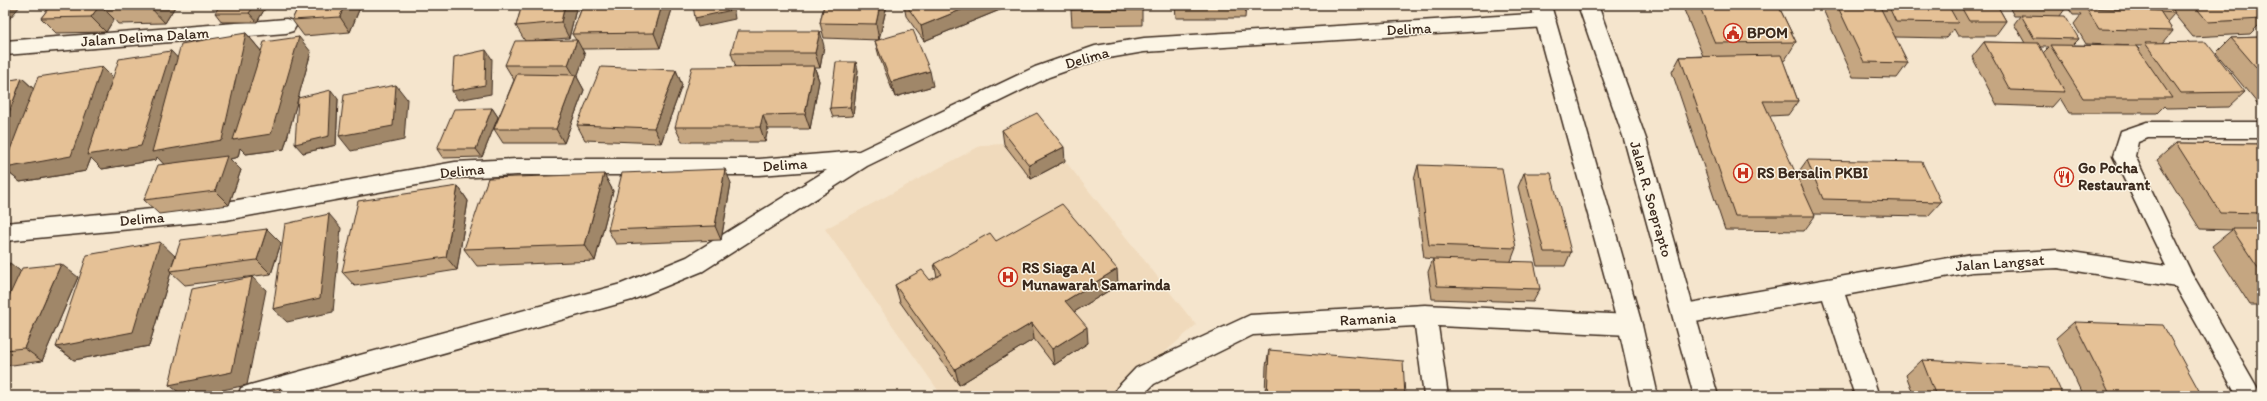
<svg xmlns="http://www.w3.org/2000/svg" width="2267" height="401" font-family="Itim,sans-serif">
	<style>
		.built { fill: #f0dabc }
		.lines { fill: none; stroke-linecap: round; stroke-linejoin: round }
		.street-casing { stroke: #3b2a1e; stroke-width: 3 }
		.primary-casing { stroke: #3b2a1e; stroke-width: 3 }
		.street { fill: #fcf5e5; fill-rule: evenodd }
		.primary { fill: #fcf5e5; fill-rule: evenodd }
		.wall { fill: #c5a681; stroke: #3b2a1e; fill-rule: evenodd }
		.shaded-wall { fill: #a08769; stroke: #3b2a1e }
		.building { fill: #e5c196; stroke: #3b2a1e }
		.labels { text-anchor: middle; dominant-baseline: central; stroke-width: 3; stroke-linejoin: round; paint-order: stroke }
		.street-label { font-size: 15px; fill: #3b2a1e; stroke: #fcf5e5 }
		.poi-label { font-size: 15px; font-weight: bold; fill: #3b2a1e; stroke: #fcf5e5; text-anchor: start }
	</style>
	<rect width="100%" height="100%" fill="#f5e5cd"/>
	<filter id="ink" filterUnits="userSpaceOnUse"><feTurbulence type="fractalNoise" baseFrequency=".025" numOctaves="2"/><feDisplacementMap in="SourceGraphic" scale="8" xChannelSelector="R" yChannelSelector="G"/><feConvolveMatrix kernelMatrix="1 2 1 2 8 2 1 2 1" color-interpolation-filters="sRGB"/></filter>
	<g filter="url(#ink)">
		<polygon class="built" points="1038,127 1196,325 1115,396 942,396 825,229 982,145 1004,144"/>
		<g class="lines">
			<g class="street-casing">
				<g id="street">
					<polygon points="1546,13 1553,15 1556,20 1553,25 1546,27 1144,52 1097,60 1049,77 867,166 703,271 632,300 290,396 238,396 241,388 250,385 621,284 687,257 827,170 759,175 517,175 455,178 226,220 5,241 5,223 226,202 455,162 517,159 759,159 859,151 1035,67 1095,46 1144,38"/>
					<polygon points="286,19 293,21 296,26 293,31 286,33 5,55 5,41"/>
					<polygon points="2147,122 2262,122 2262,138 2148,138 2138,142 2135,156 2191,272 2262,396 2237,396 2176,287 2058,268 1972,272 1845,295 1879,396 1855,396 1823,299 1684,324 1676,321 1672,314 1676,307 1684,304 1972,254 2058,250 2166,266 2113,156 2121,131"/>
					<polygon points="1425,305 1630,315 1638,318 1642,325 1638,332 1630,335 1438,326 1448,396 1424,396 1415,326 1253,335 1154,384 1142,396 1114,396 1117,388 1136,368 1250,315"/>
				</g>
			</g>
			<g class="primary-casing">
				<g id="primary">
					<polygon points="1531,5 1551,5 1642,325 1658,396 1634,396 1618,325"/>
					<polygon points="1578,5 1598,5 1646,139 1718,396 1694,396 1624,139"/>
				</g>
			</g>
			<use href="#street" class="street"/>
			<use href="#primary" class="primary"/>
		</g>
		<g class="wall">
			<polygon points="51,5 176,5 165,23 118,24 114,19 106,32 56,33 41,18"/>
			<polygon points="267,5 257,22 222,22 215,13"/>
			<polygon points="299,5 361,5 350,32 304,36 292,20"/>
			<polygon points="522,5 577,5 569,38 525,41 516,26"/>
			<polygon points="583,5 672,5 673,6 660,48 582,49 585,55 577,77 584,90 564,143 503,143 494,129 514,80 505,65 576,40 572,34"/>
			<polygon points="824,5 887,5 879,40 824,38 820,23"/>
			<polygon points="904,5 1012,5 924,41 906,16"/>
			<polygon points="1142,5 1142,25 1072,26 1071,10"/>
			<polygon points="1175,5 1246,5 1245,18 1176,18"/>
			<polygon points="1682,5 1778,5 1796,42 1785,60 1783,61 1798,101 1788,115 1769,116 1804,193 1797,174 1807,160 1941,202 1928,216 1814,214 1815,216 1804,231 1725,230 1672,72 1680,57 1703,56"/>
			<polygon points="1821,5 1997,5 2006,21 1995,36 1958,36 1954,29 1946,38 1895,37 1908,63 1897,78 1853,77"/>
			<path d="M2008 5H2063L2065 9 2060 16 2079 39 2073 45 2135 46 2086 44 2074 24 2081 15H2073L2066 5H2127L2128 6 2125 10H2136L2133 5H2262V29L2259 25 2250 34 2193 37 2174 14 2167 22 2173 31 2163 43 2245 92 2229 107 2166 108 2164 106 2157 113H2069L2060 98 2052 107 1997 105 1972 57 1984 42 2025 43 2014 24 2020 16H2014ZM2136 46H2142L2139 49ZM2040 47H2049L2043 53Z"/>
			<polygon points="246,33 261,51 311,52 298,98 338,99 336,145 303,153 298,98 284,149 246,154 240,148 238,157 230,159 241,170 229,205 159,214 144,200 164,164 157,157 156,160 102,169 91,158 86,171 20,182 8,172 7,175 22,78 34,89 113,78 171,51 177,58"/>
			<polygon points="2262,37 2262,109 2216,53 2231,38"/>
			<polygon points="875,41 933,86 895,97 879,56"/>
			<polygon points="824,46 820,68 815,68 819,81 810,129 768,129 765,142 682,142 675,127 736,67 731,53"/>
			<polygon points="676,70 682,85 661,143 585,140 577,125"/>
			<polygon points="858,70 853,116 833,117 830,108"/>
			<polygon points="492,108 498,117 482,157 443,158 437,149"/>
			<polygon points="1002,130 1065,161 1031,179 1004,144"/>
			<polygon points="2176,143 2262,144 2262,305 2250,305 2212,246 2232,230 2200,229 2157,160"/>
			<polygon points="1418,165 1516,248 1511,261 1540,289 1533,302 1432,299 1428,272 1433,259 1424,258 1414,180"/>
			<polygon points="1524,173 1571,252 1565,266 1537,266 1518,187"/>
			<polygon points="604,174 613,191 595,261 477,266 464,249"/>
			<polygon points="731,183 721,240 616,244 608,230"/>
			<polygon points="458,186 468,201 457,270 355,286 342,272"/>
			<polygon points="267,229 281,243 271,274 185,285 171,272 149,346 74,360 56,347 175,256"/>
			<polygon points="996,241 1118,285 1074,312 1088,343 1054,365 1034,339 959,385 900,302 895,285 930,280 937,277 934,264"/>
			<polygon points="5,264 21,271 78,277 42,361 5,366"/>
			<polygon points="2074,322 2202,396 2083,396 2056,338"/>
			<polygon points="1269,350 1405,396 1265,396 1266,366"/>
			<polygon points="1922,360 2063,396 1914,396 1906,375"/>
		</g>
		<g class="shaded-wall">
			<polygon points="5,5 21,5 5,24"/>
			<polygon points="100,5 124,5 104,9 114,19 106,32 91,17"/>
			<polygon points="153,5 176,5 165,23 151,8"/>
			<polygon points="255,5 267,5 257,22 249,13"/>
			<polygon points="344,5 361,5 350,32 340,17"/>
			<polygon points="565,5 577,5 569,38 561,22"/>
			<polygon points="662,5 672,5 673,6 660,48 654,33"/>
			<polygon points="731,5 733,5 735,19 698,27 695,18"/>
			<polygon points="880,5 887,5 879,40 876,24"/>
			<polygon points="973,5 1012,5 924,41 921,26"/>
			<polygon points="820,31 824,46 820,68 815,53"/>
			<polygon points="246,33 261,51 299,37 311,52 284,149 246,154 240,148 238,157 230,159 241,170 229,205 215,191 169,170 157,157 156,160 102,169 91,158 86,171 20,182 8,172 7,175 5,175 5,123 22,78 38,93 102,67 116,81 171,51 185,66"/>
			<polygon points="577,40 585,55 577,77 584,90 564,143 556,129 575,77 568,65"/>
			<polygon points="486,50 492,59 491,94 458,100 452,91"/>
			<polygon points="856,62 858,70 853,116 850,107"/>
			<polygon points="814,66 819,81 810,129 805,114"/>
			<polygon points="676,70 682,85 661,143 654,128"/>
			<polygon points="930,71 933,86 895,97 891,82"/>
			<polygon points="396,85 407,99 404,140 351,151 339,136"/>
			<polygon points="331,90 338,99 336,145 303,153 295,144"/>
			<polygon points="492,108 498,117 482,157 476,149"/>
			<polygon points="763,115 768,129 765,142 760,127"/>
			<polygon points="1064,147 1065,161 1031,179 1029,165"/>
			<polygon points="725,169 731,183 721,240 715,226"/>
			<polygon points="604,174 613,191 595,261 585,245"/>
			<polygon points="458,186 468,201 457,270 446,257"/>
			<polygon points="329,214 341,228 333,312 287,322 273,309"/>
			<polygon points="267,229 281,243 271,274 257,260"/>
			<polygon points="160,242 175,256 170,271 171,272 149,346 74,360 56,347"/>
			<polygon points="10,263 28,277 5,324 5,273"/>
			<polygon points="61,264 78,277 42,361 24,348"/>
			<polygon points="1117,269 1118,285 1066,317 1065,301"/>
			<polygon points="252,277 266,290 247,385 193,396 184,396 169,385"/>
			<polygon points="1032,323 1034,339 959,385 955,369"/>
			<polygon points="1087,327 1088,343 1054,365 1052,349"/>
			<polygon points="280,388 289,396 278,396"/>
		</g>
		<g class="building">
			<polygon points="51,5 100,5 91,17 41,18"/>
			<polygon points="107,5 153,5 151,8 104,9"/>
			<polygon points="220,5 255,5 249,13 215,13"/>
			<polygon points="299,5 344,5 340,17 292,20"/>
			<polygon points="522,5 565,5 561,22 516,26"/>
			<polygon points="583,5 662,5 654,33 572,34"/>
			<polygon points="693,5 731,5 732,10 695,18"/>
			<polygon points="824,5 880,5 876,24 820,23"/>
			<polygon points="906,5 973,5 921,26"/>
			<rect x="1071" y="5" width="71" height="5"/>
			<polygon points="1699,5 1778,5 1796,42 1715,43"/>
			<polygon points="1837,5 1879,5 1908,63 1864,62"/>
			<polygon points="1888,5 1948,5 1958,23 1896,22"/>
			<polygon points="1960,5 1997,5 2006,21 1969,21"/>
			<polygon points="2020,5 2063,5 2065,9 2021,7"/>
			<polygon points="2080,5 2127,5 2128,6 2080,6"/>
			<polygon points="2147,5 2170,5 2175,13 2160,12 2160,11 2150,11"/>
			<polygon points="2194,5 2254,5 2262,14 2262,19 2208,22"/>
			<polygon points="2086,8 2160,11 2173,31 2099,29"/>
			<polygon points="2021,15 2065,16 2079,39 2034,38"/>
			<polygon points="913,30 930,71 891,82 875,41"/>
			<polygon points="737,31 820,31 815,53 731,53"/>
			<polygon points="246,33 222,140 152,152 181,44"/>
			<polygon points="299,37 271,134 233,140 264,42"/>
			<polygon points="2262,37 2262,74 2231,38"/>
			<polygon points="577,40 568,65 505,65 515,41"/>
			<polygon points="1984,42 2038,43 2065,92 2010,90"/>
			<polygon points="2206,42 2245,92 2181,93 2145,43"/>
			<polygon points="2050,45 2136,46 2172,98 2083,98"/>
			<polygon points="486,50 485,85 452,91 454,57"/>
			<polygon points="171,51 141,146 87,155 119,59"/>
			<polygon points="1781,55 1798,101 1763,101 1815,216 1735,216 1680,57"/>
			<polygon points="836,62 856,62 850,107 830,108"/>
			<polygon points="814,66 805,114 763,115 760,127 675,127 692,67"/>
			<polygon points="102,67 71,156 5,168 5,163 38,77"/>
			<polygon points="601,67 676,70 654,128 577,125"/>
			<polygon points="517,74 576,75 556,129 494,129"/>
			<polygon points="22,78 5,123 5,81"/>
			<polygon points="396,85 393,126 339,136 344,95"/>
			<polygon points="331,90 329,136 295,144 298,98"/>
			<polygon points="492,108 476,149 437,149 454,109"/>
			<polygon points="1037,113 1064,147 1029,165 1002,130"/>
			<polygon points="2176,143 2262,144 2262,213 2220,212"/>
			<polygon points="227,156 215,191 144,200 158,165"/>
			<polygon points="1807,160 1922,162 1941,202 1823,199"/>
			<polygon points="1418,165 1502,168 1516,248 1429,245"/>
			<polygon points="725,169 715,226 608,230 622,173"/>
			<polygon points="1524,173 1551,173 1571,252 1544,252"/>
			<polygon points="604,174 585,245 464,249 488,178"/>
			<polygon points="458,186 446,257 342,272 358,201"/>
			<polygon points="1062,204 1117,269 1065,301 1087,327 1052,349 1032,323 955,369 895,285 922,270 930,280 942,274 934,264 990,233 996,241"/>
			<polygon points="329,214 320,298 273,309 285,224"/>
			<polygon points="267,229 257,260 170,271 181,240"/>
			<polygon points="2232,229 2262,229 2262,274"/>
			<polygon points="160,242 133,332 56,347 87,255"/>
			<polygon points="1433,259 1534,262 1540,289 1437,286"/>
			<polygon points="10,263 5,273 5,264"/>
			<polygon points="61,264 24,348 5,350 5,305 22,268"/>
			<polygon points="252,277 232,372 169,385 192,289"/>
			<polygon points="2074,322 2163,325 2202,396 2111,396"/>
			<polygon points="1269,350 1403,361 1405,396 1267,396"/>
			<polygon points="1922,360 2050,367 2063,396 1936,396"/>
			<polygon points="280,388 278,396 247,396"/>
		</g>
	</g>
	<defs>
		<g id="civic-ring" transform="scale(1)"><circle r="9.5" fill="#fcf5e5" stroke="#c8321e" stroke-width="1.5"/><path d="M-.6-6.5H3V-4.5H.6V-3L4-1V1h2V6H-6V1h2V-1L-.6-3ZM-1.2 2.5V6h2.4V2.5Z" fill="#c8321e"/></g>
		<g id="hospital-ring" transform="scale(1)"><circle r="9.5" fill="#fcf5e5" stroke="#c8321e" stroke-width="1.5"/><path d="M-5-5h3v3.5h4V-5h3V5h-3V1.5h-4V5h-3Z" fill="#c8321e"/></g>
		<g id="restaurant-ring" transform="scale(1)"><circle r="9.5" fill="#fcf5e5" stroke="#c8321e" stroke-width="1.5"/><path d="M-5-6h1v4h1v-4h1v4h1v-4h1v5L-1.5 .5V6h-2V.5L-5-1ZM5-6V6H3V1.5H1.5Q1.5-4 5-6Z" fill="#c8321e"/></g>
	</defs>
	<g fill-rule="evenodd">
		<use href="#civic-ring" x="1733" y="33"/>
		<use href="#hospital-ring" x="1743" y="173"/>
		<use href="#restaurant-ring" x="2064" y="177"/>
		<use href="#hospital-ring" x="1008" y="277"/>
	</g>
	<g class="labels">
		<g class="street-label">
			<text transform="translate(1409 29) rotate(-3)">Delima</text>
			<text transform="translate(145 37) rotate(-4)">Jalan Delima Dalam</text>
			<text transform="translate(1087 58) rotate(-16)">Delima</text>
			<text transform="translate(785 165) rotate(-4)">Delima</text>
			<text transform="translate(462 171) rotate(-6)">Delima</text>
			<text transform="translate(1651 199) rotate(74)">Jalan R. Soeprapto</text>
			<text transform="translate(142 219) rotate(-5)">Delima</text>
			<text transform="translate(2000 263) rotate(-4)">Jalan Langsat</text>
			<text transform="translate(1368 319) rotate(-3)">Ramania</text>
		</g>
		<g class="poi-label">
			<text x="1747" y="33">BPOM</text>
			<text x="2078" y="168">Go Pocha<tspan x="2078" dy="17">Restaurant</tspan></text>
			<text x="1757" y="173">RS Bersalin PKBI</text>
			<text x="1022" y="268">RS Siaga Al<tspan x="1022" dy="17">Munawarah Samarinda</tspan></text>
		</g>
	</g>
	<rect width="2267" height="401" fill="none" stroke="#fcf5e5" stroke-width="20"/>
	<rect x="10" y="10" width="2247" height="381" fill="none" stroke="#3b2a1e" stroke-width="1.5" filter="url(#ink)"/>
</svg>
